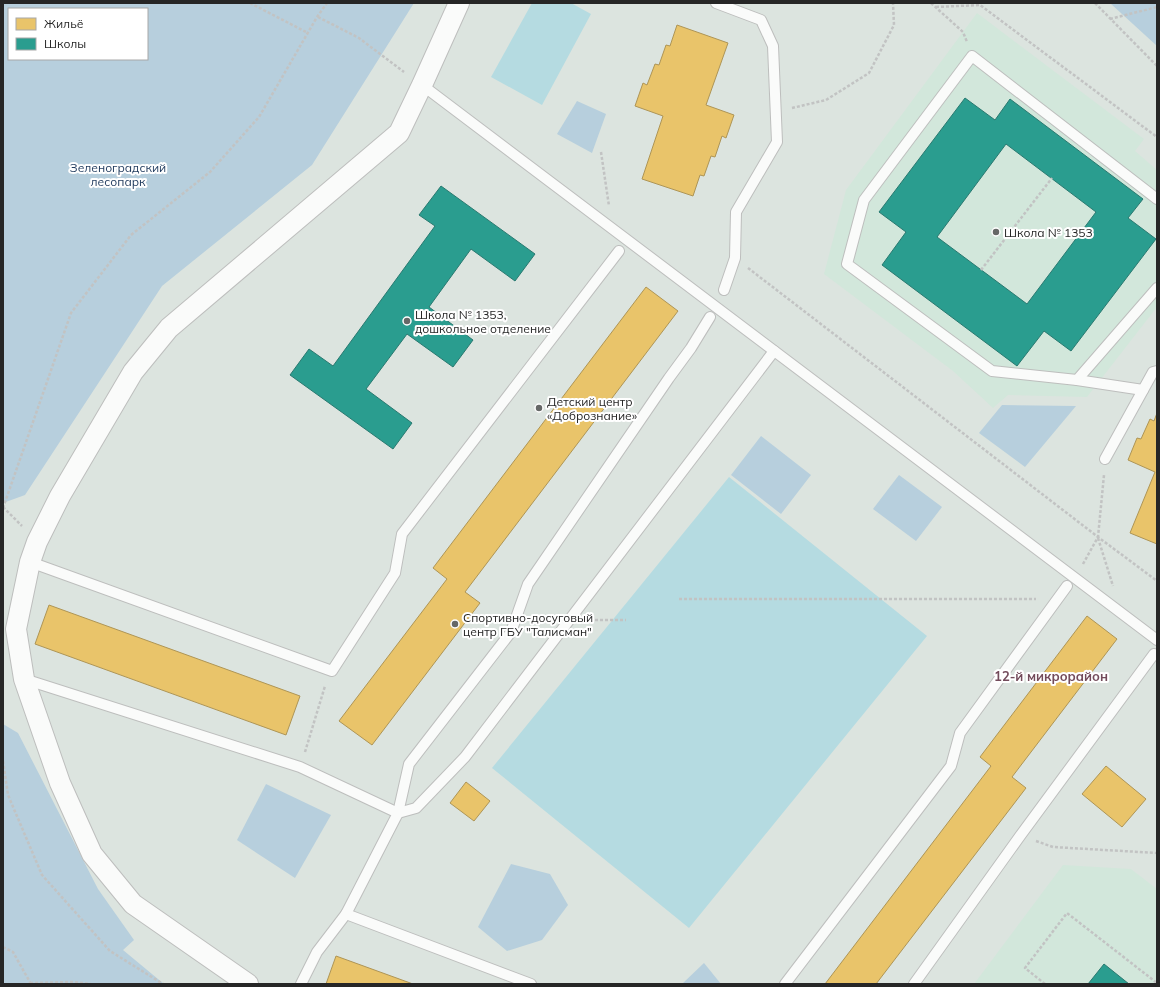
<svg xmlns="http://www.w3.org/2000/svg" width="1160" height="987" font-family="Mulish,sans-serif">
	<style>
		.education { fill: #d2e7db }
		.green { fill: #b7cfdd; fill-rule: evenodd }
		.pitch { fill: #b5dbe1 }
		.homes { fill: #e9c46a; stroke: #ae9556 }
		.schools { fill: #2a9d8f; stroke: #297970; fill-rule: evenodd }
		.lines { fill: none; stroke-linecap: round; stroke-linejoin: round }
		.service-casing { stroke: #bdbebd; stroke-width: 12 }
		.minor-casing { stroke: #bdbebd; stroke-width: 22 }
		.path { stroke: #c2c3c3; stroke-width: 2.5; stroke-dasharray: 3 2; stroke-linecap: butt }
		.service { stroke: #fafbfa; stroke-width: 10 }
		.minor { stroke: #fafbfa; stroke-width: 20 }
		.poi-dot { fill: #666867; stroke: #fff; stroke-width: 1.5 }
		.labels { text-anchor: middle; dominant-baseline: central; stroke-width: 4; stroke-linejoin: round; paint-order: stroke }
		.park-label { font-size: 12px; fill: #1e395c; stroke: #fff }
		.poi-label { font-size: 12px; fill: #262626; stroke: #fff; text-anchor: start }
		.neighbourhood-label { font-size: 13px; font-weight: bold; fill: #734b5b; stroke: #fff }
	</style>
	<rect width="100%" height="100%" fill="#dce4df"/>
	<g class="education">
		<polygon points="977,13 1144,139 1135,151 1157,170 1157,307 1087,397 1008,395 993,408 953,371 824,274 846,190"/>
		<polygon points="1063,865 1131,869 1157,889 1157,984 974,984"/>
	</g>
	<g class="green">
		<path d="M3 3H414L312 165 162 286 25 495 3 503ZM9 9H147V59H9Z"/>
		<polygon points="1110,3 1157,3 1157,46"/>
		<polygon points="577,101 606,114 592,153 557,134"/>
		<polygon points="1002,405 1076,406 1025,467 979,433"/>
		<polygon points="761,436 811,475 781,514 731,475"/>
		<polygon points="899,475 942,507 916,541 873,509"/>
		<polygon points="3,724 18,733 98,889 134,940 123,950 164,984 3,984"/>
		<polygon points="266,784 331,815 295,878 237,840"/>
		<polygon points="511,864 550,874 568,905 542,940 507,951 478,927"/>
		<polygon points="704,963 721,984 682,984"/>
	</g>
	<g class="pitch">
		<polygon points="532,3 571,3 591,14 542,105 491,77"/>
		<polygon points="729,477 927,636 689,928 492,768"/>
	</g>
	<g class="homes">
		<polygon points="677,25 728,43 706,105 734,115 726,138 722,136 715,157 711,156 704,176 700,175 693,196 642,179 663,116 635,106 643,83 647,85 655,64 659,65 666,45 670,46"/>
		<polygon points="646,287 678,311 465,592 480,603 372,745 339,721 447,579 433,568"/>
		<polygon points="1157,413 1157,544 1130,533 1155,472 1128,460 1137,438 1141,439 1150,419 1154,421"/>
		<polygon points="49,605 300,696 286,735 35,644"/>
		<polygon points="1087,616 1117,639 1012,777 1026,788 876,984 825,984 991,766 980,757"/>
		<polygon points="1106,766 1146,799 1122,827 1082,794"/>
		<polygon points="466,782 490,801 474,821 450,803"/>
		<polygon points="336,956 413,984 326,984"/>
	</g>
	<g class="schools">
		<path d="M965 98 995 120 1010 99 1143 199 1128 218 1156 239 1071 351 1044 331 1017 366 882 265 906 232 879 212ZM1006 144 1096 212 1027 304 937 237Z"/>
		<polygon points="441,186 535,254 515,281 471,249 429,307 473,340 453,367 407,334 366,389 412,423 393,449 290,375 309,349 333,366 435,226 419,215"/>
		<polygon points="1104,964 1129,984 1088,984"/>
	</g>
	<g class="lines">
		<g class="service-casing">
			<g id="service">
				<polyline points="716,3 761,20 773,46 777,142 736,212 735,258 724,290"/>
				<polyline points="422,85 1157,640"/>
				<polyline points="1157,199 972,56 864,200 847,264 992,371 1077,380 1157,288"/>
				<polyline points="1077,380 1143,390"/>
				<polyline points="1105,459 1153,372 1157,371"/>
				<polyline points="30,562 332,671 395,573 402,534 619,251"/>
				<polyline points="24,679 300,767 398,813 416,808 465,757 774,351"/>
				<polyline points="346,914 531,984"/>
				<polyline points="301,984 317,952 346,914 398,813 409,764 511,632 528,584 669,378 691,348 710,317"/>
				<polyline points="785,984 951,766 960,733 1067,586"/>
				<polyline points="914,984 1020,836 1154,654"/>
			</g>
		</g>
		<g class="minor-casing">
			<polyline id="minor" points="248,984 133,904 92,854 60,783 24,679 16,629 30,562 37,542 60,496 133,372 169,328 399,133 422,85 459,3"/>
		</g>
		<g class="path">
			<polyline points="250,3 308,33"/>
			<polyline points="931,3 963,32 967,42"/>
			<polyline points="1095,3 1157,66"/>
			<polyline points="936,7 980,5 1157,137"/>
			<polyline points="318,17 359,38 404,72"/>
			<polyline points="1110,19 1157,7"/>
			<polyline points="792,108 826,100 869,73 894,25 893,3"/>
			<polyline points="601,152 609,206"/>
			<polyline points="748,268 1098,537 1157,581"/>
			<polyline points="981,270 1052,178"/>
			<polyline points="3,507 22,526"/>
			<polyline points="3,508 71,313 131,235 210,172 259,117 317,17 327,3"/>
			<polyline points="1098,538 1113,586"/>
			<polyline points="1083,564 1098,537 1104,475"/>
			<polyline points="679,599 1036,599"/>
			<polyline points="590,620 626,620"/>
			<polyline points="305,752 325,686"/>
			<polyline points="3,761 8,795 42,875 110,951 163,984"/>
			<polyline points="1036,841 1053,847 1157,853"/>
			<polyline points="3,947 13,952 31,984"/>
			<polyline points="30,983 73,982 91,984"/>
			<polyline points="1045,984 1025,968 1067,913 1157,983"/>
		</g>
		<use href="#service" class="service"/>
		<use href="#minor" class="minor"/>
	</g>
	<g class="poi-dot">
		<circle cx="996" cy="232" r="4"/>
		<circle cx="407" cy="321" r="4"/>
		<circle cx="539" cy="408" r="4"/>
		<circle cx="455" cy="624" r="4"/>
	</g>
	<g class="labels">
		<g class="park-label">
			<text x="118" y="167">Зеленоградский<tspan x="118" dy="14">лесопарк</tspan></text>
		</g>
		<g class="poi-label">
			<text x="1004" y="232">Школа № 1353</text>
			<text x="415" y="314">Школа № 1353,<tspan x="415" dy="14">дошкольное отделение</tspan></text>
			<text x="547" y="401">Детский центр<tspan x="547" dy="14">«Добрознание»</tspan></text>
			<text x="463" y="617">Спортивно-досуговый<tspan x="463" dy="14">центр ГБУ "Талисман"</tspan></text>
		</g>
		<g class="neighbourhood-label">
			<text x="1051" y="676">12-й микрорайон</text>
		</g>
	</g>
	<rect width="1160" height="987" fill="none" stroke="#262626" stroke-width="8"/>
	<rect x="8" y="8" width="140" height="52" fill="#ffffff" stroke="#a8a8a8"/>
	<rect x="16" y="18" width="20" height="12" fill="#e9c46a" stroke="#a8a8a8"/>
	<text x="44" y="28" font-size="12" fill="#262626">Жильё</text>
	<rect x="16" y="38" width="20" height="12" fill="#2a9d8f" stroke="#a8a8a8"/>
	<text x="44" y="48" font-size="12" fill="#262626">Школы</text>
</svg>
